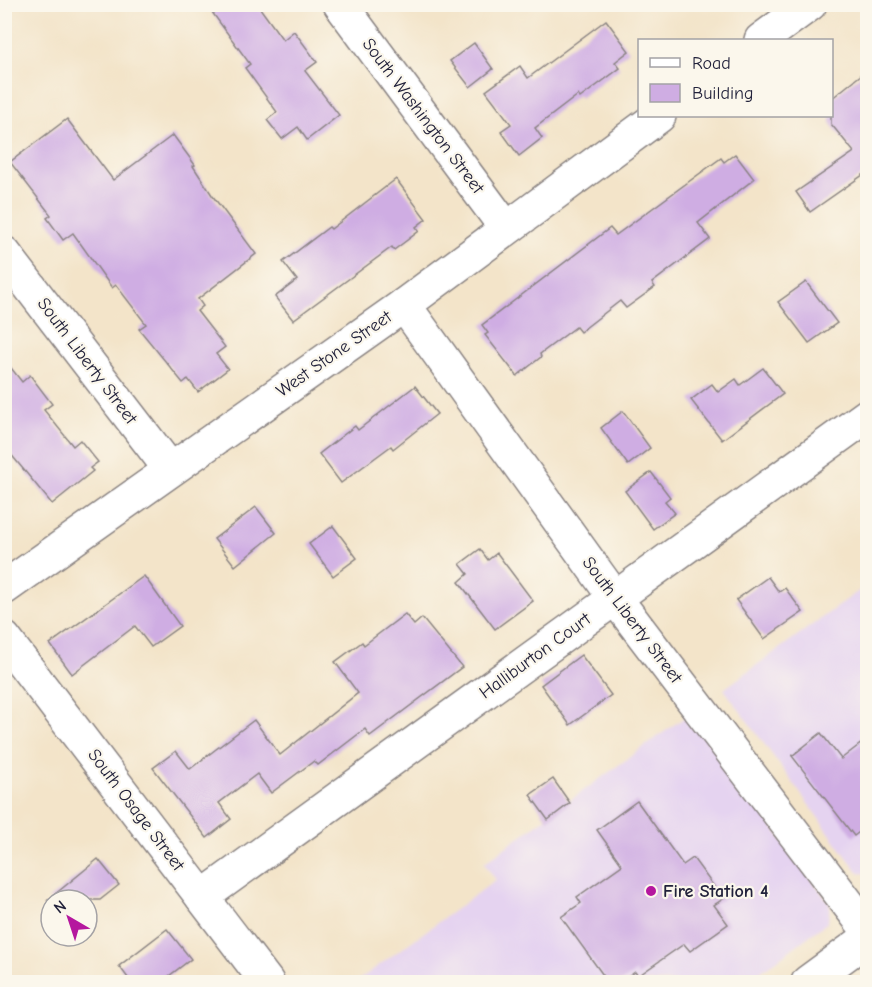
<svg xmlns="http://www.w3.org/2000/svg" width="872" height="987" font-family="'Comic Neue',sans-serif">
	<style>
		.built { fill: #e5d3f0 }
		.building { fill: #cfade3 }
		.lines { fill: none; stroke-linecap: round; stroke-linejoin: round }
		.minor-casing { stroke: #8a8382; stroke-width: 36 }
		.major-casing { stroke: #8a8382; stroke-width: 36 }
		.minor { stroke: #fff; stroke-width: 33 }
		.major { stroke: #fff; stroke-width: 33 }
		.poi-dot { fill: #b5179e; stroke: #fbf7ec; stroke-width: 2 }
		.labels { text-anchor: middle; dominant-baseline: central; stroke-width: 4.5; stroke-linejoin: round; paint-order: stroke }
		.street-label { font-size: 18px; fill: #22223b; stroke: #fbf7ec }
		.poi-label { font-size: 18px; font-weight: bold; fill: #22223b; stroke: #fbf7ec; text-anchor: start }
	</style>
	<rect width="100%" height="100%" fill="#fbf7ec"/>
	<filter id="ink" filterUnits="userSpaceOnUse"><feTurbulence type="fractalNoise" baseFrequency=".0167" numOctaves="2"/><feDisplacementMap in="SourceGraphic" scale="12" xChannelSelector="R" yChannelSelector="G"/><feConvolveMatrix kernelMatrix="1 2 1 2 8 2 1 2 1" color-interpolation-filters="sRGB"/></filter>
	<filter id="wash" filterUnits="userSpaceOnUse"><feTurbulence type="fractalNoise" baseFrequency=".008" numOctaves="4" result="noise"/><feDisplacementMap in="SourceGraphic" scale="24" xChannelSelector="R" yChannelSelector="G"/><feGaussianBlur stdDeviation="1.35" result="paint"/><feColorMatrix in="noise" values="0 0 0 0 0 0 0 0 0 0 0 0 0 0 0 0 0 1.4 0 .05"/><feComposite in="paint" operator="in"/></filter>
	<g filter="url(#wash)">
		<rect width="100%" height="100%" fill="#f3e4c9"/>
		<g class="built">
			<polygon points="867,585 867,874 858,872 724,689"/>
			<polygon points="689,714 830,904 828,922 747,982 356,982 496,880 484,863"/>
		</g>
		<g id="blocks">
			<g class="building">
				<polygon points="206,4 257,4 283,40 294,31 317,62 305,71 339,115 307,140 298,127 282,139 267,120 277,112 245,68 250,64"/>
				<polygon points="606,20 629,51 615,62 620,68 580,98 578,95 535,128 542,138 519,156 501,131 511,124 486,91 520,66 528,78"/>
				<polygon points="474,43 493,69 470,87 450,61"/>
				<polygon points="867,70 867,172 810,212 796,192 854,152 831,124 831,99"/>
				<polygon points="67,119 113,180 173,135 195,165 193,166 212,195 256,254 198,299 203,306 197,311 225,347 216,354 228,369 198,392 188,379 183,383 139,329 146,324 116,285 112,288 73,233 63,240 47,218 51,215 10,162"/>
				<polygon points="735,154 754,179 698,223 710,239 652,283 655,287 626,308 620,301 580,332 576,327 540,354 541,357 517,376 485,335 488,333 482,325 610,228 616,235 721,158 724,162"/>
				<polygon points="396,179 426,219 416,227 419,231 394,250 392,247 293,320 275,297 297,280 283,262 329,227 331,229"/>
				<polygon points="806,282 837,323 809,343 778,302"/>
				<polygon points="4,359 22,382 30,375 52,404 44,410 73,446 80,440 98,462 90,468 93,471 52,504 4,446"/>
				<polygon points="763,368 783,394 722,440 691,400 712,384 718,392 736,379 740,385"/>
				<polygon points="415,386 437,414 393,449 391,446 341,483 319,454 355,426 358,430"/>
				<polygon points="623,411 650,448 628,465 601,428"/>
				<polygon points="651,472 670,497 665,501 675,513 653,529 625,491"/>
				<polygon points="256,507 276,533 235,566 214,539"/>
				<polygon points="333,526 357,558 333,576 309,544"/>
				<polygon points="480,549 488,560 497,553 533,601 495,629 459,582 468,574 460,564"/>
				<polygon points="144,576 180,626 151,647 135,626 72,674 50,644"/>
				<polygon points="768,577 779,592 785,588 803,612 764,639 736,600"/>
				<polygon points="405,614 414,625 422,618 462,667 370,736 365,729 318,765 314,761 271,793 257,774 219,803 231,819 207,838 153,768 176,751 190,769 254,720 280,755 358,693 335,662 362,642 364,645"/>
				<polygon points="581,655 611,695 570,725 541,685"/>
				<polygon points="821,733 841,759 867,739 867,826 854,836 792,756"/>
				<polygon points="553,779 570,803 548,820 530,795"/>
				<polygon points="637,801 683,865 693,858 723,899 714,905 728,924 690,951 684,944 638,976 635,972 621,982 608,982 561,917 581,903 577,897 622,865 597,830"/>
				<polygon points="98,859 119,885 100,900 48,900"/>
				<polygon points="167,929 191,959 161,982 131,982 119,966"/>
			</g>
		</g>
	</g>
	<g filter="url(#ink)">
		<use href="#blocks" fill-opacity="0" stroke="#8a8382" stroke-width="1.5"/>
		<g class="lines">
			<g class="minor-casing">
				<g id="minor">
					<polyline points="340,4 506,228"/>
					<polyline points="761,40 810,4"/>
					<polyline points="4,253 170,469"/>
					<polyline points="404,305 615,598 868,930"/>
					<polyline points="4,588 404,305 659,116"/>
					<polyline points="4,638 267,982"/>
					<polyline points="202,897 868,415"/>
				</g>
			</g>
			<g class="major-casing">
				<polyline id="major" points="808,982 868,938"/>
			</g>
			<use href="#minor" class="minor"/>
			<use href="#major" class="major"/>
		</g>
	</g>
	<circle class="poi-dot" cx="651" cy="891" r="6"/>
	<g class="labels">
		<g class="street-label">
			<text transform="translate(423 116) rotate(53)">South Washington Street</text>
			<text transform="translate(334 354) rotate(-35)">West Stone Street</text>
			<text transform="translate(87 361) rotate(53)">South Liberty Street</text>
			<text transform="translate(632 620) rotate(53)">South Liberty Street</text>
			<text transform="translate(535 656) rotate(-36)">Halliburton Court</text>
			<text transform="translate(136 810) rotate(53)">South Osage Street</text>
		</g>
		<g class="poi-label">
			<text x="663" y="891">Fire Station 4</text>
		</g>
	</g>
	<rect width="872" height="987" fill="none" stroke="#fbf7ec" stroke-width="24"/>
	<rect x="638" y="39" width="195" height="78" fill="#fbf7ec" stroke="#a4a2a5" stroke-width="1.5"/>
	<rect x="650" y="58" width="30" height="9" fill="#ffffff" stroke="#a4a2a5" stroke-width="1.5"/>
	<text x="692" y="69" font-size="18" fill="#22223b">Road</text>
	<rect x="650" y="84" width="30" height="18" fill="#cfade3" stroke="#a4a2a5" stroke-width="1.5"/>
	<text x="692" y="99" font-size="18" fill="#22223b">Building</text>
	<g transform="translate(69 918) rotate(321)"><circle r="28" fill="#fbf7ec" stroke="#a4a2a5" stroke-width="1.5"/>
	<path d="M0-4.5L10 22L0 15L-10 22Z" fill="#b5179e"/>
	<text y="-9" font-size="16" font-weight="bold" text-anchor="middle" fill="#22223b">N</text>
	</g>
</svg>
